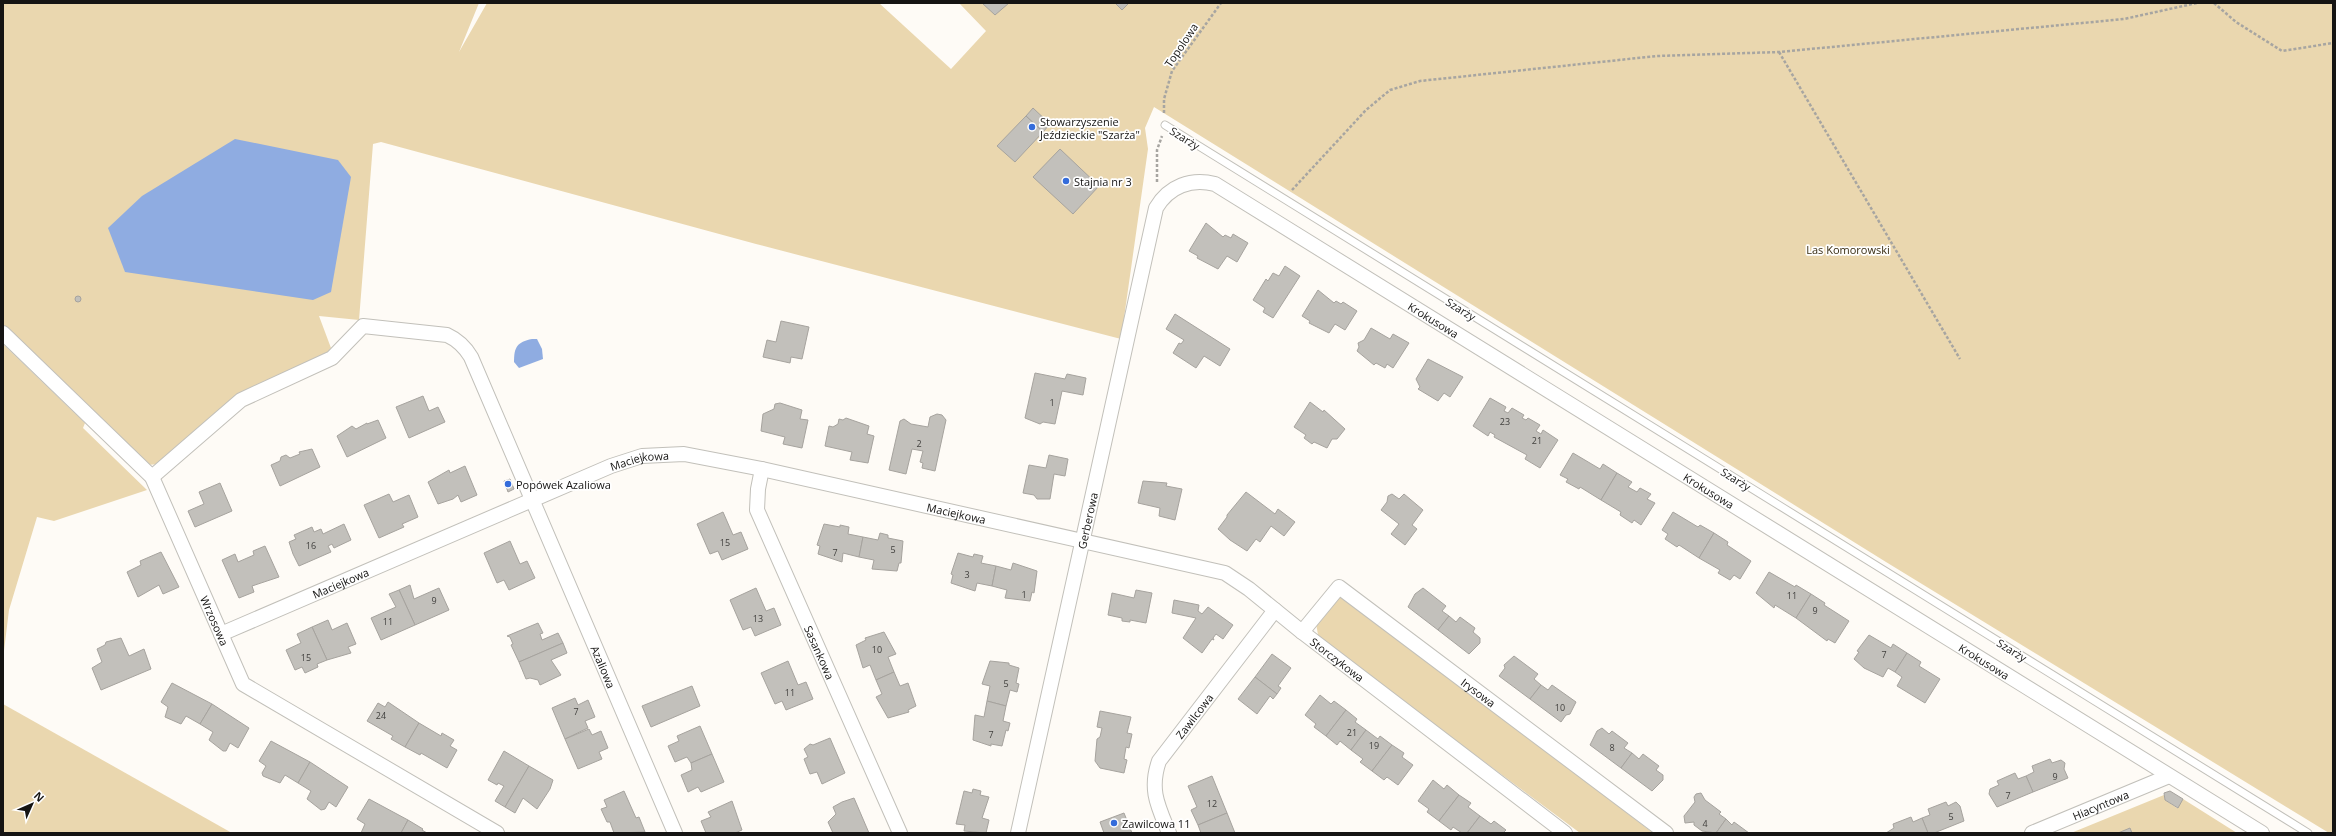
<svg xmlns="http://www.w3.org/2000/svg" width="2336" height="836" font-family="'Open Sans',sans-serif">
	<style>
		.green { fill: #ead7af }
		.water { fill: #8face1 }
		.building { fill: #c2c0bb; stroke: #a6a39e }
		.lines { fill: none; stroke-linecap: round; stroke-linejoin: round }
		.service-casing { stroke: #c2c0ba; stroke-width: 9 }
		.minor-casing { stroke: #c2c0ba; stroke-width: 16 }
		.path { stroke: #a7a5a1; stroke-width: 2.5; stroke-dasharray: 3 2; stroke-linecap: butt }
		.service { stroke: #fff; stroke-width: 7 }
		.minor { stroke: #fff; stroke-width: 14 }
		.poi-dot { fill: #346cdb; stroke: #fff; stroke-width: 1.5 }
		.labels { text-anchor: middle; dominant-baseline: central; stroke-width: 3.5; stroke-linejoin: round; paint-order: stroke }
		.number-label { font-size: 9px; fill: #403f3d }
		.street-label { font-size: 11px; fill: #151413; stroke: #fff }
		.poi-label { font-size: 11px; fill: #151413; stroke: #fff; text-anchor: start }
		.park-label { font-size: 11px; fill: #372b10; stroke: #fff }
	</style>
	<rect width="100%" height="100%" fill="#fefbf6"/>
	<g class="green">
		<polygon points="3,3 479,3 459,52 487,3 879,3 951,69 986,31 959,3 2333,3 2333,833 2329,833 1886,562 1154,107 1145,128 1148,149 1121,339 756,244 381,142 373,144 359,320 319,316 331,348 327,353 247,391 159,464 147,465 3,329"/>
		<polygon points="3,344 85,423 83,428 147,490 54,521 37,517 9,610 3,659"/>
		<polygon points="1338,596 1347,598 1653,833 1580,833 1325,643 1318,635 1316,623"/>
		<polygon points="3,704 232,833 3,833"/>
		<polygon points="2164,795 2165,800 2177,808 2183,799 2237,833 2071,833"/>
	</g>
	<g class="water">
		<polygon points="235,139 338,160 351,177 331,292 313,300 125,272 108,228 142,196"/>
		<path d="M532 339H537L542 349 543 359 519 368 514 362C514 347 517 342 532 339Z"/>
	</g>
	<g class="building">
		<polygon points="982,3 1009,3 995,15"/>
		<polygon points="1115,3 1129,3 1122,10"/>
		<polygon points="1033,108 1050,124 1043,132 1026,116"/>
		<polygon points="1026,116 1043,132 1015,162 997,146"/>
		<polygon points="1060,149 1099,186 1073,214 1033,177"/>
		<polygon points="1206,223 1223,237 1225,235 1231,238 1233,234 1248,243 1237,262 1227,256 1218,269 1197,258 1198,256 1189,251"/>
		<polygon points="1285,266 1300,276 1273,318 1263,312 1265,308 1253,300 1266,279 1268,281 1273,273 1279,276"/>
		<polygon points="1318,290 1334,303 1336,301 1341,304 1343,302 1357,311 1345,330 1335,324 1329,333 1309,323 1310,321 1302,316"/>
		<circle cx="78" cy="299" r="3"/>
		<polygon points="1175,314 1230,349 1220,366 1204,356 1196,368 1173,353 1179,343 1181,344 1184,340 1166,329"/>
		<polygon points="781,321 809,327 802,359 791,357 790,363 763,357 767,340 776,342"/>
		<polygon points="1371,328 1390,339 1393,334 1409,343 1393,368 1387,364 1385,368 1376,363 1374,365 1357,351 1359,347 1358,343 1364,340"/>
		<polygon points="1428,359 1463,377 1450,397 1444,393 1438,401 1418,389 1420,387 1416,379"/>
		<polygon points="1035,373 1065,379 1067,374 1086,378 1083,395 1062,391 1055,424 1043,422 1040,424 1025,418"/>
		<polygon points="423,396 429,411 438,407 445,422 409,438 396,407"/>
		<polygon points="1490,398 1506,407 1504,411 1508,413 1512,408 1524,415 1522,418 1526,420 1528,418 1540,425 1536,431 1541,434 1543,430 1558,440 1540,468 1525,459 1527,455 1494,437 1495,435 1490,432 1488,436 1473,426"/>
		<polygon points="1310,402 1323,412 1324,410 1345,429 1337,439 1332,439 1327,448 1314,442 1312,444 1304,438 1306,435 1294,427"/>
		<polygon points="780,403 802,410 800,419 808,420 802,448 783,444 785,437 761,431 763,414 774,409 775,404"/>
		<polygon points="937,414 942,415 946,420 935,471 922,468 923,463 920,462 923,451 912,449 906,474 889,470 900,421 904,419 911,424 928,427 930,417"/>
		<polygon points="846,418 869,426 867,434 874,436 868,463 850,460 852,452 825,446 829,426 833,427 838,424 839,419 843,420"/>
		<polygon points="378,420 386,438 347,457 337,436 352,426 356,429 367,423 367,424"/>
		<polygon points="312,449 320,467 280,486 271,465 280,461 281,457 286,455 290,458 300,454 299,452"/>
		<polygon points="1573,453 1600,469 1603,464 1617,473 1601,500 1580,487 1579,489 1566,482 1568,479 1560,475"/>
		<polygon points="1049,455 1068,459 1065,476 1054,474 1050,499 1037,499 1034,495 1023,493 1029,465 1046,468"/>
		<polygon points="465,466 477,495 461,502 458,495 453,499 438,504 428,482 449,470 450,473"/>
		<polygon points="1617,473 1632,482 1628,487 1637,492 1640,488 1651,494 1647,499 1655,503 1641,525 1634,520 1632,523 1620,515 1621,512 1601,500"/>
		<polygon points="510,479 514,489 508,492 504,481"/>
		<polygon points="1143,481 1167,483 1166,486 1182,489 1175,520 1159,516 1160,508 1138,503"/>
		<polygon points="220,483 232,511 195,527 188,511 204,504 199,492"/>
		<polygon points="1246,492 1275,514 1278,509 1295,522 1284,536 1271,526 1260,542 1256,539 1247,551 1230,540 1218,529 1227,517 1227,515"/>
		<polygon points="389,494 393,502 409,495 418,517 402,524 404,527 379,538 364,505"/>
		<polygon points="1392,494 1399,499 1404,494 1423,510 1412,525 1417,529 1405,545 1391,534 1399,524 1381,510 1387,502 1388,496"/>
		<polygon points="723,512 733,535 741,532 748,549 722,560 718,551 710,554 697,524"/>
		<polygon points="1673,512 1698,527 1700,525 1714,533 1699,558 1679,545 1677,547 1665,539 1668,534 1662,530"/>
		<polygon points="344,524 351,540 334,548 332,544 328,546 331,552 299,566 293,554 289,542 296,539 294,535 312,527 314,532 321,529 323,534"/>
		<polygon points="824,524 840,527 840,525 849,527 848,534 863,537 859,557 843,553 842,562 818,554 820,546 817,545"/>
		<polygon points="880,533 888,535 888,538 903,541 901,563 899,563 897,571 872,569 874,560 859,557 863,537 878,540"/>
		<polygon points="1714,533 1728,542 1727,545 1751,561 1740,579 1734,575 1730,580 1718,573 1720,570 1699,558"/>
		<polygon points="510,541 520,564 527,561 535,578 509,590 504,580 497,583 484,553"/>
		<polygon points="265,546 279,577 252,586 254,592 239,598 222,560 235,554 238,562 254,555 253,551"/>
		<polygon points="161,552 179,587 163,594 159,585 138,597 127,572 141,565 140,561"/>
		<polygon points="958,553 973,557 974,554 983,556 981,563 996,566 992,586 977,583 975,591 951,583 953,575 951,574"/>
		<polygon points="1013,563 1037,571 1034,593 1032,592 1030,601 1005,598 1007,590 992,586 996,566 1011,570"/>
		<polygon points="1769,572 1795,587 1796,585 1811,594 1796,618 1775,605 1774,608 1756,593"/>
		<polygon points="410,585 414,599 439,588 449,610 415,625 399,590"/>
		<polygon points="756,588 766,611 774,608 781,625 755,636 751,627 743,630 730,600"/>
		<polygon points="1423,588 1446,606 1442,611 1449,616 1438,630 1408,607 1415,594"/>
		<polygon points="399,590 415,625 381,640 371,618 396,607 389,594"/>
		<polygon points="1136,590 1152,593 1146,623 1130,620 1130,622 1122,621 1122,618 1108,615 1112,593 1134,598"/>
		<polygon points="1811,594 1825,603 1824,605 1849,621 1835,643 1828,639 1827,641 1796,618"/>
		<polygon points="1174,600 1199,605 1198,611 1202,614 1208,607 1233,625 1223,639 1216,634 1213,638 1214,640 1212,639 1202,653 1183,638 1196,618 1172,613"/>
		<polygon points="1449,616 1456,622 1460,617 1475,628 1473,632 1480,638 1480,643 1469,654 1438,630"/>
		<polygon points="328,620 332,630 347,623 356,644 348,647 351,653 327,660 312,627"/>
		<polygon points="538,623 543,633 540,634 542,640 558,633 563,643 519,662 511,645 513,644 510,637 507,636"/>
		<polygon points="312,627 327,660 317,664 318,667 305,673 302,667 295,670 286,650 301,643 297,634"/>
		<polygon points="884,632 896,654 888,657 894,672 876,680 870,665 863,668 856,645 866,640 865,638"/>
		<polygon points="1869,635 1891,648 1893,644 1907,653 1895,672 1888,668 1883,677 1864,668 1854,659 1859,652 1857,651"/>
		<polygon points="121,638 129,656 144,649 151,669 101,690 92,668 102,662 97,649 105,645 106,642"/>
		<polygon points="563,643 567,653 551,660 561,675 540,685 538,680 530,678 526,679 519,662"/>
		<polygon points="1907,653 1921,662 1919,666 1940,679 1925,703 1897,686 1902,677 1895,672"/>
		<polygon points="1272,654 1291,668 1278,686 1281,688 1277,694 1255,677"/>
		<polygon points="1514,656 1538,674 1534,679 1541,685 1530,699 1499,676 1505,668 1504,665"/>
		<polygon points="788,661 798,685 806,682 813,699 786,710 782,701 775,704 761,673"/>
		<polygon points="990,661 1009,663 1009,665 1019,668 1016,683 1019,684 1017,692 1010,690 1006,706 987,701 990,686 982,684"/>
		<polygon points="894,672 900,686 908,683 916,706 908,710 909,712 888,718 876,697 882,694 876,680"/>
		<polygon points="1255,677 1277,694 1273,699 1270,696 1257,714 1238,699"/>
		<polygon points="172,683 212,704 200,724 186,716 181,724 165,717 168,707 161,702"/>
		<polygon points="1541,685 1548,690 1552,685 1576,702 1570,714 1566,715 1561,722 1530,699"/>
		<polygon points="692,686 700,706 651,727 642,706"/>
		<polygon points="1320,695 1331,704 1334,701 1346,710 1326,736 1314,727 1316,724 1305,715"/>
		<polygon points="575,698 578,705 588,700 595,717 585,721 588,728 565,739 552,708"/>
		<polygon points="987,701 1006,706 1003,721 1010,723 1008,731 1006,730 1002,746 991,744 991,746 973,740 975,715 984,717"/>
		<polygon points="388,702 419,723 405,747 391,739 393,736 367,721 378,703 385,707"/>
		<polygon points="212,704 249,728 238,748 230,743 226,751 223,751 209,740 213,732 200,724"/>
		<polygon points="1346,710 1357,719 1355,722 1366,730 1351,750 1340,741 1337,745 1326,736"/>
		<polygon points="1100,711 1131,717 1127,733 1132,734 1129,748 1126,747 1124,759 1127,760 1124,773 1100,768 1095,761 1097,739 1100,737 1102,728 1097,727"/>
		<polygon points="419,723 441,736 442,733 454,740 450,746 457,750 447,768 421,753 420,755 405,747"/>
		<polygon points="700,726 712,754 691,763 687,757 675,762 668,746 679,741 677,736"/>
		<polygon points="1602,728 1609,734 1612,731 1628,743 1624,748 1632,753 1621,768 1590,745 1597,731"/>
		<polygon points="589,729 592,735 601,731 608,748 599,752 602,759 578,769 565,739"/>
		<polygon points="1366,730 1378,739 1380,736 1392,745 1372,771 1360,762 1363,759 1351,750"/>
		<polygon points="830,738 845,773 822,784 817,772 810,774 804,759 808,757 804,749 810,744 813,745"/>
		<polygon points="271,741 310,762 298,783 285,775 280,783 263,776 262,773 266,766 259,761"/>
		<polygon points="1392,745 1404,753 1402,757 1413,765 1398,785 1387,777 1384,780 1372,771"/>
		<polygon points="504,751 529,766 505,807 495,801 504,786 498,783 497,785 488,780"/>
		<polygon points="1632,753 1639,759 1643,754 1659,766 1656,770 1663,775 1663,780 1652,791 1621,768"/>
		<polygon points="712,754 724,782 701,792 698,787 688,792 681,775 692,770 691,763"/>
		<polygon points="2050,759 2052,763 2061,760 2065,763 2064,769 2068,778 2033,792 2026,776 2034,772 2032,766"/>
		<polygon points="310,762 348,787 336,807 329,802 325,809 321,810 307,799 311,791 298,783"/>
		<polygon points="529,766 553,780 550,789 537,809 523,798 515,813 505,807"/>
		<polygon points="2015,773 2018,779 2026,776 2033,792 1997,807 1989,794 1990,789 1999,785 1997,781"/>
		<polygon points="1212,776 1227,813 1198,825 1191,810 1197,807 1188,786"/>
		<polygon points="1433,780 1444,789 1447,785 1459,795 1439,821 1427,812 1429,809 1418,801"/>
		<polygon points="973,789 981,791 980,795 989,797 982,818 989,820 986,833 964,831 965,825 956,824 964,791 972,793"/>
		<polygon points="624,791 636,818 639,817 645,832 614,833 610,822 607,822 601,809 607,807 604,800"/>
		<polygon points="2170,791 2183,799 2178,808 2165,800 2164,793"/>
		<polygon points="1701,793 1705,800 1721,812 1719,814 1726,819 1716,833 1702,831 1694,825 1694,822 1685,823 1684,816 1695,802 1694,797 1696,794"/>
		<polygon points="1459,795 1471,803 1468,807 1480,816 1467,833 1462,833 1453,827 1451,830 1439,821"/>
		<polygon points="854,798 869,833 833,833 828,822 836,814 833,807 842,802"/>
		<polygon points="369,799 408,820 401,833 361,833 365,824 357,819"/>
		<polygon points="732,801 742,830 735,833 706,833 701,821 711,817 708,812"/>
		<polygon points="1946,802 1948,806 1956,802 1960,806 1964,821 1934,833 1928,833 1922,818 1930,815 1928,809"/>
		<polygon points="1124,813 1132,833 1104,833 1100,822"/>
		<polygon points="1227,813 1235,833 1201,833 1198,825"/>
		<polygon points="1480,816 1491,824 1494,821 1506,830 1503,833 1467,833"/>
		<polygon points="1911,817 1913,822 1922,818 1928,833 1886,833 1894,828 1893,824"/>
		<polygon points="1726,819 1732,825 1734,822 1749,833 1716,833"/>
		<polygon points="408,820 423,829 422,830 427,833 401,833"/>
		<polygon points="2130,828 2132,833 2118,833"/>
	</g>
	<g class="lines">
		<g class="service-casing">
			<polyline id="service" points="1165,125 2308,833"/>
		</g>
		<g class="minor-casing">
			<g id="minor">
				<path id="s1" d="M3 333 152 477 243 684 497 833"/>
				<path id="s2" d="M762 469 758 489 757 510 900 833"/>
				<path id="s3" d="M152 477 241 400 332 358 363 326 447 335C458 340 465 347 471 357L675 833"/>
				<path id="s4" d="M1302 632 1339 587 1666 833"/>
				<path id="s5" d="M221 634 611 466 642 456 684 454 762 469 1225 573 1249 589 1302 632 1565 833"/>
				<path id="s6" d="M1018 833 1156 208C1169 186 1191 178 1215 184L2262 833"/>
				<path id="s7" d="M1169 833C1158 806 1149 790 1159 761L1275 610"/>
				<path id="s8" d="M2032 833 2169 776"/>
			</g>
		</g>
		<g class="path">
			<polyline points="2214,3 2236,22 2282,51 2333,43"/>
			<polyline points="1779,52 1960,359"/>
			<polyline points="1164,113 1164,99 1172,71 1221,3"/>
			<polyline points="1157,182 1157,150 1162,136"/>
			<polyline points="1292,190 1366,110 1390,90 1420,81 1657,56 1779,52 2124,19 2197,3"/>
		</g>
		<use href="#service" class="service"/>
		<use href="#minor" class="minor"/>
	</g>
	<g class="poi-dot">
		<circle cx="1032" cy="127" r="4"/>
		<circle cx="1066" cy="181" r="4"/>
		<circle cx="508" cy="484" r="4"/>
		<circle cx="1114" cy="823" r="4"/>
	</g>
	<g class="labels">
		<g class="number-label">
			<text x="1052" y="402">1</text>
			<text x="1505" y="421">23</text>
			<text x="1537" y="440">21</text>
			<text x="919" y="443">2</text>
			<text x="725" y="542">15</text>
			<text x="311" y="545">16</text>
			<text x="893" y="549">5</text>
			<text x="835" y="552">7</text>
			<text x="967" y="574">3</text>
			<text x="1024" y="594">1</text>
			<text x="1792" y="595">11</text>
			<text x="434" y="600">9</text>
			<text x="1815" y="610">9</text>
			<text x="758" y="618">13</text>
			<text x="388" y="621">11</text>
			<text x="877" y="649">10</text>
			<text x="1884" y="654">7</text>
			<text x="306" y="657">15</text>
			<text x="1006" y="683">5</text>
			<text x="790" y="692">11</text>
			<text x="1560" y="707">10</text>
			<text x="576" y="711">7</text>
			<text x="381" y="715">24</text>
			<text x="1352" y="732">21</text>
			<text x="991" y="734">7</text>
			<text x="1374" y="745">19</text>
			<text x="1612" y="747">8</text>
			<text x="2055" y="776">9</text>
			<text x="2008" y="795">7</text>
			<text x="1212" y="803">12</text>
			<text x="1951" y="816">5</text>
			<text x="1705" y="823">4</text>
		</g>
		<g class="street-label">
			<text transform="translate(1181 45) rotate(-56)">Topolowa</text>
			<text transform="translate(1185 138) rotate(32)">Szarży</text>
			<text transform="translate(1461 309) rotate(32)">Szarży</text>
			<text stroke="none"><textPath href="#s6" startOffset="966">Krokusowa</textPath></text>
			<text stroke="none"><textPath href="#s5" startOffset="454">Maciejkowa</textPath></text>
			<text transform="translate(1736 479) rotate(32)">Szarży</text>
			<text stroke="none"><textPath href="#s6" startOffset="1290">Krokusowa</textPath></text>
			<text stroke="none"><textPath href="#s5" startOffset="778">Maciejkowa</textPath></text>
			<text stroke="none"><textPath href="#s6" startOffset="320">Gerberowa</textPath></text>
			<text stroke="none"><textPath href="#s5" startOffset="130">Maciejkowa</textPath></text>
			<text stroke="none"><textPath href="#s1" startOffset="364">Wrzosowa</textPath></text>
			<text transform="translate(2012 650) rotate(32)">Szarży</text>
			<text stroke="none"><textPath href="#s2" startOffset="197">Sasankowa</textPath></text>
			<text stroke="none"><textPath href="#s5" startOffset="1195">Storczykowa</textPath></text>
			<text stroke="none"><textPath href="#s6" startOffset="1614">Krokusowa</textPath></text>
			<text stroke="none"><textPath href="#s3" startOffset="717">Azaliowa</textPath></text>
			<text stroke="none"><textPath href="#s4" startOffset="233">Irysowa</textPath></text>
			<text stroke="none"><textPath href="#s7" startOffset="132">Zawilcowa</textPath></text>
			<text stroke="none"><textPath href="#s8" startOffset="74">Hiacyntowa</textPath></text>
		</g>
		<g class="poi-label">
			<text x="1040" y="121">Stowarzyszenie<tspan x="1040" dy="13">Jeździeckie "Szarża"</tspan></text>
			<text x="1074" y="181">Stajnia nr 3</text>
			<text x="516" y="484">Popówek Azaliowa</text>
			<text x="1122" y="823">Zawilcowa 11</text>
		</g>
		<g class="park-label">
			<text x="1848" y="249">Las Komorowski</text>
		</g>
	</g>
	<rect width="2336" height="836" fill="none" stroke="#151413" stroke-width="8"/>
	<g transform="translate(32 804) rotate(45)" stroke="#ffffff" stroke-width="3" paint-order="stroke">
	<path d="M0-3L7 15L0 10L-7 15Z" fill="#151413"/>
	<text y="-6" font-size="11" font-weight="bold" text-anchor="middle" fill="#151413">N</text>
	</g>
</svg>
